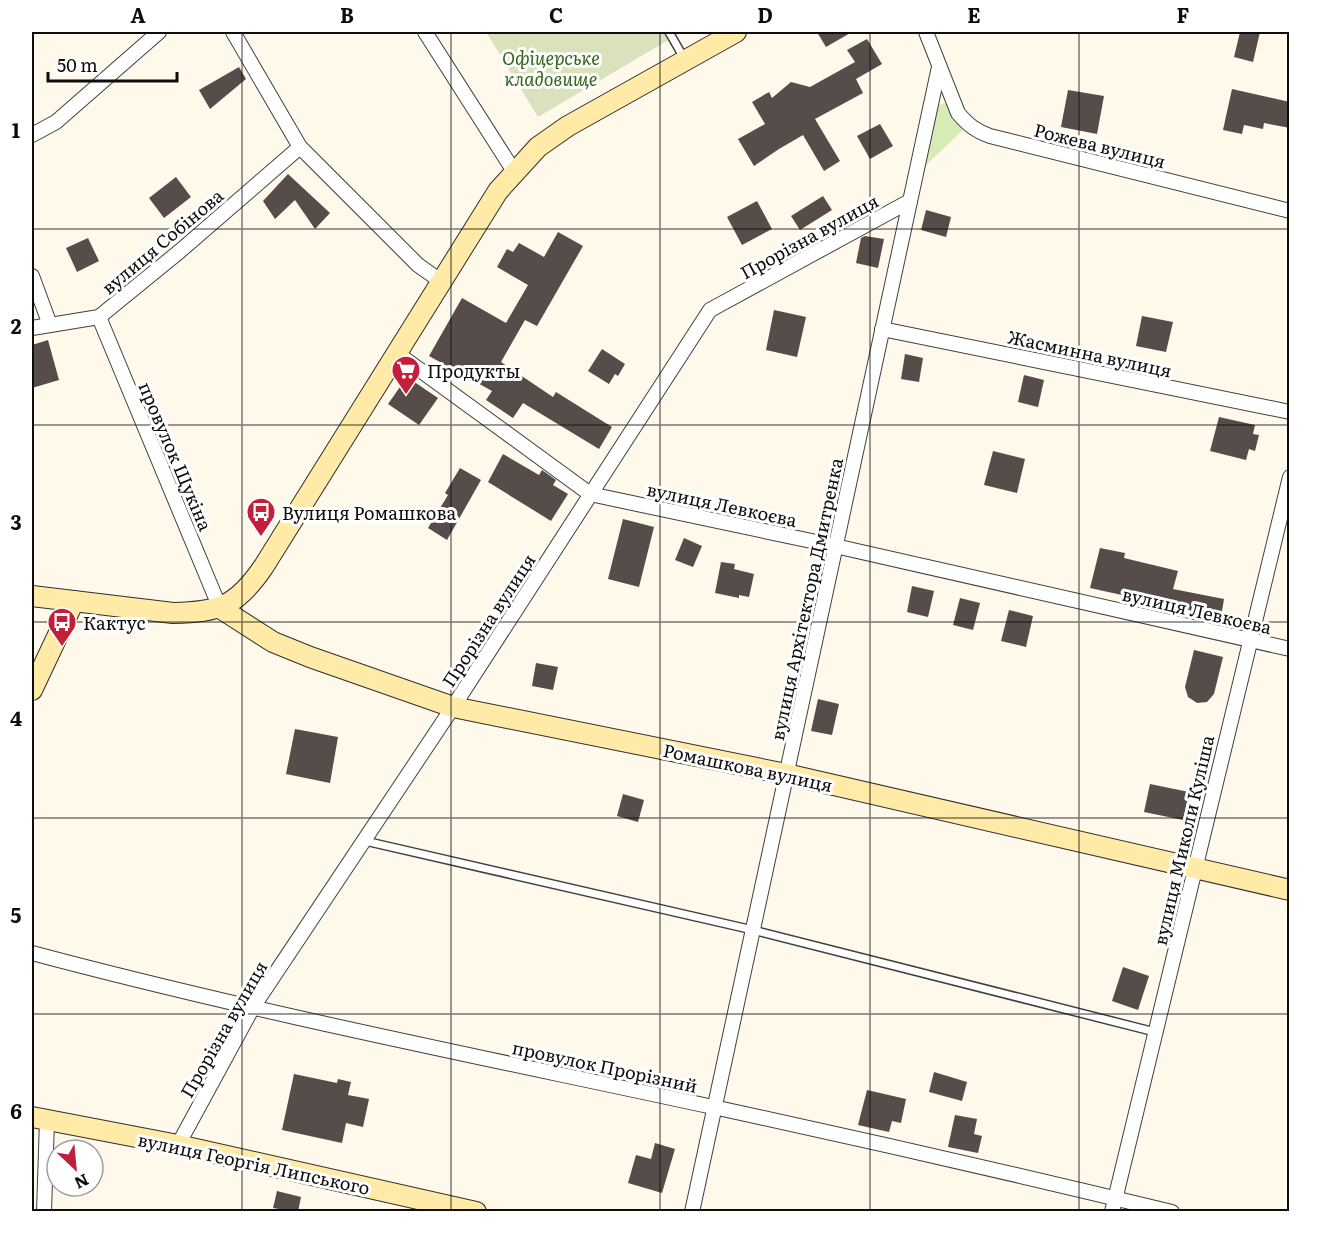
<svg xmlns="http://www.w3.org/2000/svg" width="1321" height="1243" font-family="Literata,serif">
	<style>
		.green { fill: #d7ebb4 }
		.cemetery { fill: #dae2bd }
		.building { fill: #564c49 }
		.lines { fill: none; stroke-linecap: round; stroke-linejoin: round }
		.lane-casing { stroke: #404040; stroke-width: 10 }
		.street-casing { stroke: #404040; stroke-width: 16 }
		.secondary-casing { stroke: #2f2f2f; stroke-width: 22 }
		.lane { stroke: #fff; stroke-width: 7 }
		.street { stroke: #fff; stroke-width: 14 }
		.secondary { stroke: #ffeba7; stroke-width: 20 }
		.grid { fill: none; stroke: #0d0d0d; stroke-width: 1.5; stroke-opacity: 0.55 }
		.labels { text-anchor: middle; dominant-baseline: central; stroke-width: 6; stroke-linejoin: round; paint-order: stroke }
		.park-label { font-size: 18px; font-style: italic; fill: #33671a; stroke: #fff }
		.street-label { font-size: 18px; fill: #0d0d0d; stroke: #fff }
		.poi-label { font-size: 18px; fill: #0d0d0d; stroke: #fff; text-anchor: start }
		.neatline { fill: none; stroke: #0d0d0d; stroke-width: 2 }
		.grid-label { font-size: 20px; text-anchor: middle; font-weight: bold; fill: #0d0d0d }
	</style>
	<rect width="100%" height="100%" fill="#fff9ec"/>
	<polygon class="green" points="949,103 963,130 925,166 919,165 934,105"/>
	<polygon class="cemetery" points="486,32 682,32 538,117"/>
	<g class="building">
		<polygon points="817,32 852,32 826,47"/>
		<polygon points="1240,32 1260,32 1253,62 1234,57"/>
		<polygon points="867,39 882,64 856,79 863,93 815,119 840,161 824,171 803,135 779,149 754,166 738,139 765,124 752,102 769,92 772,98 791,82 810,87 855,62 847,50"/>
		<polygon points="239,67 246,79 210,109 199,90"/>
		<polygon points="1232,89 1290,102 1290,128 1264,123 1263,129 1244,125 1242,134 1223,130"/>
		<polygon points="1068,90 1104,96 1097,134 1061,127"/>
		<polygon points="880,124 893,146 870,159 857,136"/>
		<polygon points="288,174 330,213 315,229 295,200 275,219 263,201"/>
		<polygon points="176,177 191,197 164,218 149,198"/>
		<polygon points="823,196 832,210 800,230 791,216"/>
		<polygon points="757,201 772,229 742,245 727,217"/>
		<polygon points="926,210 951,217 946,237 921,230"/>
		<polygon points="558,232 583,246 537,326 525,320 501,362 553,397 556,392 612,427 599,449 523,403 513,418 486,400 492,391 429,356 462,298 506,323 528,285 497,267 507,249 513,252 519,243 544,257"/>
		<polygon points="865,236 884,239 878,268 856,263 861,238"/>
		<polygon points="88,238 99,261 77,272 66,248"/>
		<polygon points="774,310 806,317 797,357 766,350"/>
		<polygon points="1142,316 1173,322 1166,352 1136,346"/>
		<polygon points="48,340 59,380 32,388 32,345"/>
		<polygon points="602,349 625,364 618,376 615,374 609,384 588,371"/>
		<polygon points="905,354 923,358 919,382 901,379"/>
		<polygon points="1024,375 1044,380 1038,407 1018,402"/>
		<polygon points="407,377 438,398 419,425 388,404"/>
		<polygon points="1219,417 1255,425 1253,434 1259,435 1255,451 1249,449 1246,460 1210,451"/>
		<polygon points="993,451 1025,459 1017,493 984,485"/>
		<polygon points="503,454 539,475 542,470 556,480 553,485 568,494 551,521 488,482"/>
		<polygon points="460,468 481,480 447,540 428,528 448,495 445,493"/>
		<polygon points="623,519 654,527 639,587 608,579"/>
		<polygon points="684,538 702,546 693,567 675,560"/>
		<polygon points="1100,548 1125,553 1124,558 1178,571 1173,589 1224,599 1220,623 1189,616 1190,610 1090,588"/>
		<polygon points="721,562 735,564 734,569 754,574 749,597 739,595 739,598 715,593"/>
		<polygon points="912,586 934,591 928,617 907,612"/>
		<polygon points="960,598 980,603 973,630 953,625"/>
		<polygon points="1009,610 1033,616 1026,647 1001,641"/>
		<polygon points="1194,650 1223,657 1214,694 1207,702 1197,703 1188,697 1185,687"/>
		<polygon points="536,663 558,667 553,690 532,686"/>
		<polygon points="818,699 839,704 832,735 811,731"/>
		<polygon points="295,729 338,737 330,783 286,774"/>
		<polygon points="1150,784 1189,792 1183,820 1144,812"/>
		<polygon points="623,794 644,800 638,822 617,816"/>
		<polygon points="1123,967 1149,976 1138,1010 1112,1001"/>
		<polygon points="934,1072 967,1082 962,1101 929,1092"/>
		<polygon points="294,1074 337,1083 338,1079 351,1082 348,1095 369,1099 363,1127 346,1123 342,1143 282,1130"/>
		<polygon points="867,1090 906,1099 901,1123 892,1121 889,1132 858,1125"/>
		<polygon points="955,1115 977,1119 974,1134 982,1136 978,1153 948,1147"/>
		<polygon points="655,1143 675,1149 662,1193 628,1183 636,1155 651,1159"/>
		<polygon points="277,1191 301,1197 298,1212 273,1208"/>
	</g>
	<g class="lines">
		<g class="lane-casing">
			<g id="lane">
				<polyline points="669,32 684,58"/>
				<polyline points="365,841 753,930 1155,1032"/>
			</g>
		</g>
		<g class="street-casing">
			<g id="street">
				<polyline points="233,32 300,147 418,265 442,282"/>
				<polyline points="425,32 515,173"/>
				<path d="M926 32 958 113C968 125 976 131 990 136L1290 211"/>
				<polyline points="32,135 56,122 159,32"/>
				<polyline points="32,276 50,325"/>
				<polyline points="99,317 220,608"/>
				<polyline points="32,328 99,317 180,251 300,147"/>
				<polyline points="882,329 1290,412"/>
				<polyline points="398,354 590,494 835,546 1290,649"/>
				<path d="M32 953C257 1013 486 1058 713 1107 866 1140 1019 1175 1172 1212"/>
				<polyline points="178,1145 253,1007 453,707 710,310 910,201"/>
				<polyline points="44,1212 47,1120"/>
				<polyline points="692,1212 939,67"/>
				<polyline points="1112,1212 1290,477"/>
			</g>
		</g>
		<g class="secondary-casing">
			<g id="secondary">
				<path d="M32 596 173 613C220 612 237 606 264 566L498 191 538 147 568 126 736 32"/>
				<polyline points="220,608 273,642 310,657 453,707 786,774 1290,890"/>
				<polyline points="32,690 74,601"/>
				<polyline points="32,1117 178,1145 476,1212"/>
			</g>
		</g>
		<use href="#lane" class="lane"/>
		<use href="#street" class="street"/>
		<use href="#secondary" class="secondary"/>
	</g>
	<path class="grid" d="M242 32V1212M451 32V1212M660 32V1212M870 32V1212M1079 32V1212M32 229H1290M32 425H1290M32 622H1290M32 818H1290M32 1014H1290"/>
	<defs>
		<g id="supermarket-pin" transform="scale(1.5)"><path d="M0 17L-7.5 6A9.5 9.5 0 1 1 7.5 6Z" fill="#c31f3a" stroke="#fff"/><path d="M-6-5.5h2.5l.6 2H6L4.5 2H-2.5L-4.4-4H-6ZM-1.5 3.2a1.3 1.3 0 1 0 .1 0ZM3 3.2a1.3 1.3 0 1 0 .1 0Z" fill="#fff"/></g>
		<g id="bus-pin" transform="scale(1.5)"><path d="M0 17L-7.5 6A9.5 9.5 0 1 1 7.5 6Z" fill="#c31f3a" stroke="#fff"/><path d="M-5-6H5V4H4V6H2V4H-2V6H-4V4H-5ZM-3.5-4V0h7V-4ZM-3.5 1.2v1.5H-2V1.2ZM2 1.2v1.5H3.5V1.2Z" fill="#fff"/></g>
	</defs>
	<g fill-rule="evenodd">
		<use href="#supermarket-pin" x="406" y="370"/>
		<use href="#bus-pin" x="261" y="512"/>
		<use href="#bus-pin" x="62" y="622"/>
	</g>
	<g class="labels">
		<g class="park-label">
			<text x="551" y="57">Офіцерське<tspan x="551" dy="21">кладовище</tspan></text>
		</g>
		<g class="street-label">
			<text transform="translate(1100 145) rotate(14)">Рожева вулиця</text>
			<text transform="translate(809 236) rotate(-29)">Прорізна вулиця</text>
			<text transform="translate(162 241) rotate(-40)">вулиця Собінова</text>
			<text transform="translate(1090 353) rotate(12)">Жасминна вулиця</text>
			<text transform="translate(176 456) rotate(67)">провулок Щукіна</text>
			<text transform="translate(722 504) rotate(12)">вулиця Левкоєва</text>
			<text transform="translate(806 599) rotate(-78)">вулиця Архітектора Дмитренка</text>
			<text transform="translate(1197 610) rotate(13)">вулиця Левкоєва</text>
			<text transform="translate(488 620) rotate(-57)">Прорізна вулиця</text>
			<text transform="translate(748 767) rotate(12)">Ромашкова вулиця</text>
			<text transform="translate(1183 840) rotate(-77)">вулиця Миколи Куліша</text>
			<text transform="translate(223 1029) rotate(-60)">Прорізна вулиця</text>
			<text transform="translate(605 1066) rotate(12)">провулок Прорізний</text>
			<text transform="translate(254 1163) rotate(12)">вулиця Георгія Липського</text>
		</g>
		<g class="poi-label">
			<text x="427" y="370">Продукты</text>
			<text x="282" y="512">Вулиця Ромашкова</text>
			<text x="83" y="622">Кактус</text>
		</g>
	</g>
	<rect width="1321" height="1243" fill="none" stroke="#ffffff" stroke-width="66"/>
	<g transform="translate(75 1168) rotate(154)"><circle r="28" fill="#ffffff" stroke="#9e9e9e" stroke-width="1.5"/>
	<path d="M0-4.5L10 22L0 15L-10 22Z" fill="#c31f3a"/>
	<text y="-9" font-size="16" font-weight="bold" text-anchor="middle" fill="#0d0d0d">N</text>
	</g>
	<path d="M48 72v9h129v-9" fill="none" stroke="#0d0d0d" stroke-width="3"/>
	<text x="57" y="72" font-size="18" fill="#0d0d0d" stroke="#ffffff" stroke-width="4.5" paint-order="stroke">50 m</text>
	<rect x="33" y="33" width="1255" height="1177" class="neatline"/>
	<g class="grid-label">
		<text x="138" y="23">A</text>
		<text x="347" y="23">B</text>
		<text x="556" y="23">C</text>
		<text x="765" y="23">D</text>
		<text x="974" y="23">E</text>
		<text x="1183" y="23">F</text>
		<text x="16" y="138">1</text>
		<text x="16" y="334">2</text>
		<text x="16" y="530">3</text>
		<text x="16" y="726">4</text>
		<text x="16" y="923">5</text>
		<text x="16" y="1119">6</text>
	</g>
</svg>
